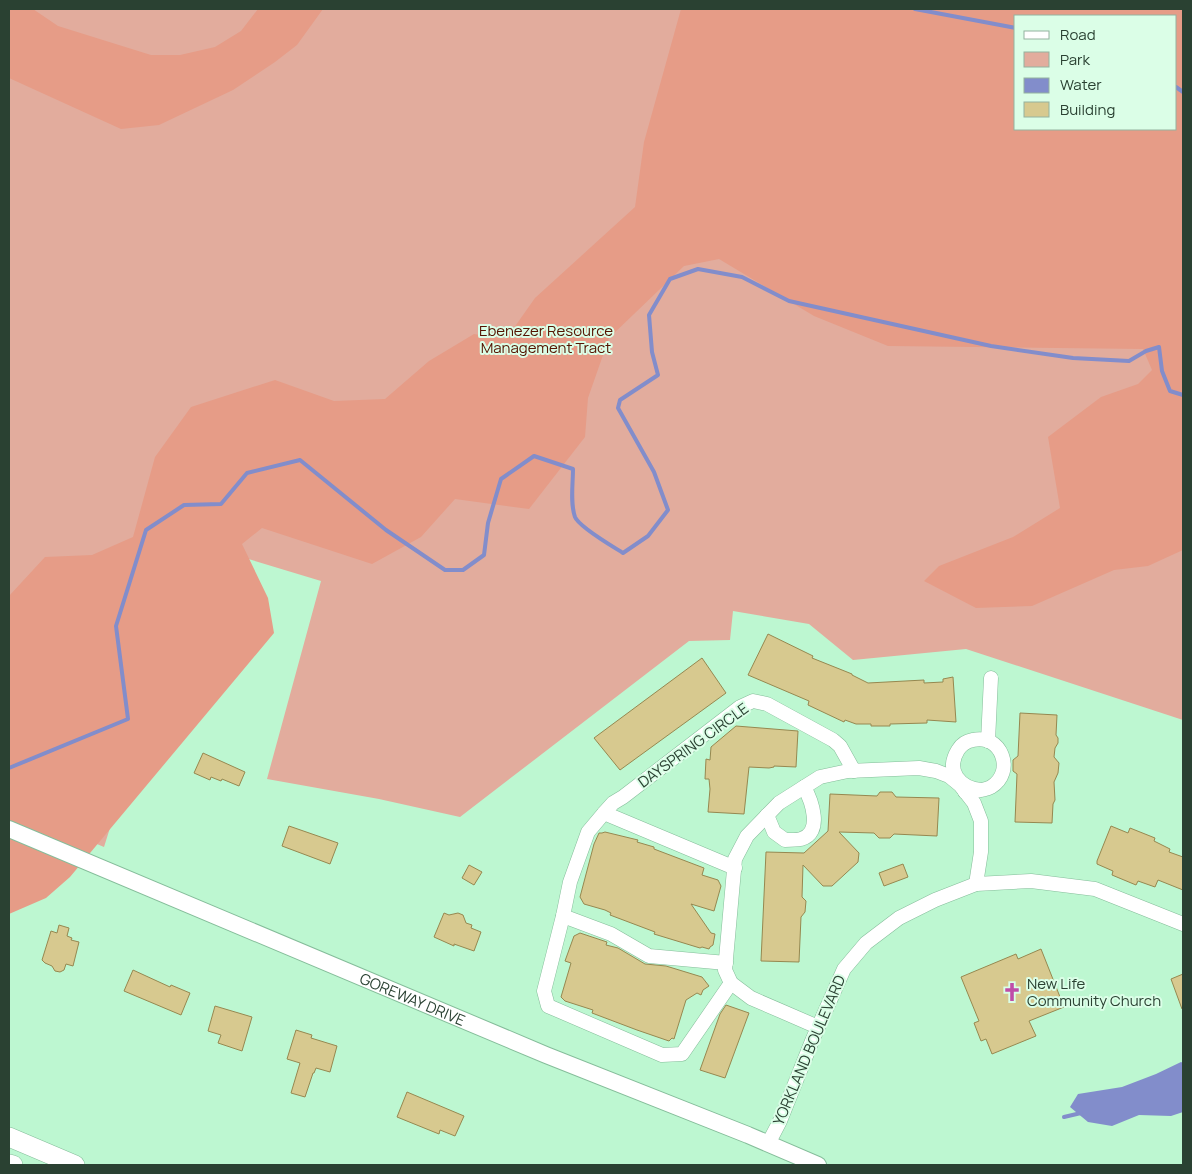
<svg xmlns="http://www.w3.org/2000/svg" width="1192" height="1174" font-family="Manrope,sans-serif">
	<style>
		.green { fill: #e2ac9d; fill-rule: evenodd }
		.forest { fill: #e69c87; fill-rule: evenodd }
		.water { fill: #828dcb }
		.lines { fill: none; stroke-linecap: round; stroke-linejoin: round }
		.stream { stroke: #828dcb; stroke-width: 4 }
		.building { fill: #d7c98f; stroke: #968850 }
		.minor-casing { stroke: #85bd9a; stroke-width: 15 }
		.tertiary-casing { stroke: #85bd9a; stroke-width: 18 }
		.secondary-casing { stroke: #85bd9a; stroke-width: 20 }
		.minor { stroke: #fff; stroke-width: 14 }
		.tertiary { stroke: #fff; stroke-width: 16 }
		.secondary { stroke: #fff; stroke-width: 19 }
		.labels { text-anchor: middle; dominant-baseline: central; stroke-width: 4; stroke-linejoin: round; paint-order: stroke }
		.park-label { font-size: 15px; fill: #541401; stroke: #dbfee7 }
		.street-label { font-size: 15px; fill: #2a4132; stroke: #dbfee7 }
		.poi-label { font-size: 15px; fill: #2a4132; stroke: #dbfee7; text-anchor: start }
	</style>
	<rect width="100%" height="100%" fill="#bdf7d1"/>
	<path class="green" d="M9 9H1183V720L966 649 853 660 809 624 733 611 730 640 689 641 460 817 379 799 267 779 321 581 199 544 104 847 9 807ZM1016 16H1176V129H1016Z"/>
	<g class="forest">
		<polygon points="9,9 33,9 58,26 151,55 180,55 215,47 241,31 258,9 323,9 297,45 275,62 233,90 159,125 121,129 9,78"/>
		<path d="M681 9H1183V550L1148 566 1114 570 1032 606 976 608 924 581 939 566 1013 537 1060 508 1048 437 1101 397 1138 384 1152 370 1143 349 888 346 814 316 719 259 684 266 609 338 588 398 585 437 529 509 455 499 421 537 372 564 262 528 242 544 268 598 274 633 70 877 46 898 9 914V596L45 557 92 555 133 537 155 457 191 407 275 380 334 401 385 399 429 361 474 334 506 339 535 298 635 207 644 142ZM1016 16H1176V129H1016Z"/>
	</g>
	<polygon class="water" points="1181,1062 1183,1063 1183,1112 1171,1116 1139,1115 1112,1126 1088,1122 1070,1107 1078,1094 1122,1087 1156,1074"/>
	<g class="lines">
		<g class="stream">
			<polyline points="915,9 1016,28"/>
			<polyline points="1176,87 1183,92"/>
			<path d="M9 768 128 719 116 626 146 530 184 505 221 504 247 473 300 460 386 530 445 570H463L484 555 488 523 501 479 534 456 573 469C573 484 570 503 575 517 579 527 612 546 623 553L648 536 668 510 654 472 618 408 620 400 658 375 652 352 649 315 670 279 698 269 742 277 789 301 991 346 1073 358 1129 361 1146 351 1159 347 1162 371 1170 391 1183 395"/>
			<polyline points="1064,1117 1081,1113"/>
		</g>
	</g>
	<g class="building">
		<polygon points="768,634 813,656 812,658 852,674 852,675 868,683 924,680 924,683 943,682 943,679 953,677 956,722 927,720 927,723 890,724 890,726 871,726 871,724 856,724 845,720 844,722 808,705 809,701 748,675"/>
		<polygon points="702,658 726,693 620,770 594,738"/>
		<polygon points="1020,713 1057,715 1056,735 1058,738 1058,743 1055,748 1054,757 1059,763 1058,773 1054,782 1055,800 1053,804 1052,823 1015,822 1017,774 1013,771 1013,760 1018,756"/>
		<polygon points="736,726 798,731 796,767 774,766 774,767 769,768 749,767 744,814 708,812 710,789 709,779 705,779 706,759 710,760 711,747"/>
		<polygon points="203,753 245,772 239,786 222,779 221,781 211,777 210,780 194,773"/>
		<polygon points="880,792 892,792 896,797 939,798 937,836 894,834 890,838 879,838 874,833 839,832 859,853 858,862 832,886 823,886 803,865 802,897 806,901 805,912 801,917 799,962 761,961 766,852 804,853 828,831 830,794 877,796"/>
		<polygon points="289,826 338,843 330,864 282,846"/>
		<polygon points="1111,826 1128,833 1130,828 1155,838 1154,841 1170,849 1169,852 1183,857 1183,890 1158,880 1155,887 1138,881 1136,885 1112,875 1113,871 1097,864 1097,861"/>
		<polygon points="605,832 638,840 637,842 654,847 654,849 704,868 702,875 718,880 721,886 714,911 691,904 711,933 715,934 713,945 710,947 709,949 702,947 700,948 654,934 655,932 610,915 611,913 605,910 584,904 580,897 594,844 599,833 602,833"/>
		<polygon points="903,864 908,877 884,886 879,873"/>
		<polygon points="469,865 482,872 474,885 462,878"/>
		<polygon points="444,913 449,915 458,913 463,915 466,923 472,925 471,928 481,932 474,951 454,944 454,946 434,937"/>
		<polygon points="59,925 69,928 67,936 72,938 71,940 79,942 73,966 66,964 64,970 60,972 55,971 52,966 45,963 42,960 51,931 57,933"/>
		<polygon points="580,933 607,942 606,945 618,948 645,964 666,966 702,977 709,986 703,990 701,995 697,993 686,1000 674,1039 672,1038 669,1041 637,1030 592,1013 593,1010 565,1001 561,997 571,963 565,961 574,936"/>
		<polygon points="1041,949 1064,1007 1029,1021 1036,1036 992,1054 986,1039 981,1041 974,1023 979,1021 961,977 1016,954 1018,959"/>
		<polygon points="133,970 170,987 171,985 190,993 181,1015 124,991"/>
		<polygon points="1183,974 1183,1009 1182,1009 1171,979"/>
		<polygon points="726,1005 749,1013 725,1078 700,1070 720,1014"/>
		<polygon points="215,1006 252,1017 242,1051 218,1043 221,1035 208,1031"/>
		<polygon points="296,1030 312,1035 311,1038 337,1046 330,1072 316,1068 314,1073 313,1073 305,1097 291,1093 300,1063 287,1059"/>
		<polygon points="407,1092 464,1116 455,1136 440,1130 439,1134 397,1117"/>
	</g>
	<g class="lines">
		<g class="minor-casing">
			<g id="minor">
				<polyline points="988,741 991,678"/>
				<path d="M965 792C973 791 984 791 991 787 1016 772 1001 733 973 740 967 741 961 745 958 750 945 771 960 788 981 790"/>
				<polyline points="604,813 613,803 623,797 740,707 753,701 767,704 833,740 840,746 854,771"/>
				<path d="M767 815 774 832 785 840C790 840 796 840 801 839 823 833 812 801 804 787"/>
				<polyline points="563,916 611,934 649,956 726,963"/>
				<polyline points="731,983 682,1054 662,1055 548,1006 544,991 563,916 570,882 588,832 604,813 735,868"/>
				<polyline points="818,1027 751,998 731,983 725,970 735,859 747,836 779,803 820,777 848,771 919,768 936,771 949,776 960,785 974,803 981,821 981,852 976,884"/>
				<polyline points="768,1144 780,1121 812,1041 844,969 866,943 899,918 935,900 976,884 1031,881 1095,889 1183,924"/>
			</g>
		</g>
		<g class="tertiary-casing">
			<g id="tertiary">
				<path id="s1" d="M9 829 546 1055 748 1135 818 1165"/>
			</g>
		</g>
		<g class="secondary-casing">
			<g id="secondary">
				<polyline points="9,1137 75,1165"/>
				<polyline points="9,1164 13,1165"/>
			</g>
		</g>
		<use href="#minor" class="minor"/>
		<use href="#tertiary" class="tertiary"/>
		<use href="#secondary" class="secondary"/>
	</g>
	<defs>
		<g id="church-bare" transform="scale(1.5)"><path d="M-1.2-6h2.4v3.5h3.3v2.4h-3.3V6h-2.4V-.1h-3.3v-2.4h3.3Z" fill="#bf4da8" stroke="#dbfee7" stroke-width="2.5" paint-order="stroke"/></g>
	</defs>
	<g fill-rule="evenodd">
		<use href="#church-bare" x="1012" y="992"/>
	</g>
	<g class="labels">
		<g class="park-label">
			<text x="546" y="330">Ebenezer Resource<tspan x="546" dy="17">Management Tract</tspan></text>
		</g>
		<g class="street-label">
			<text transform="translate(693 745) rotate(-36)">DAYSPRING CIRCLE</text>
			<text stroke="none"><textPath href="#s1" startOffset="438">GOREWAY DRIVE</textPath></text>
			<text transform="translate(809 1050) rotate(-67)">YORKLAND BOULEVARD</text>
		</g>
		<g class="poi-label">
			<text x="1027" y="983">New Life<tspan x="1027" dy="17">Community Church</tspan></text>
		</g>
	</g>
	<rect width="1192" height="1174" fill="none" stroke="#2a4132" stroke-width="20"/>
	<rect x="1014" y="15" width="162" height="115" fill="#dbfee7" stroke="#94b29f"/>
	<rect x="1024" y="31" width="25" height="8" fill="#ffffff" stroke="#94b29f"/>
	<text x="1060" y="40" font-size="15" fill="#2a4132">Road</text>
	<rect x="1024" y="52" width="25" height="15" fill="#e2ac9d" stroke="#94b29f"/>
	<text x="1060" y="65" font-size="15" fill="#2a4132">Park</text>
	<rect x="1024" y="78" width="25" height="15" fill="#828dcb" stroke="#94b29f"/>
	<text x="1060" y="90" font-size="15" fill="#2a4132">Water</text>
	<rect x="1024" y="102" width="25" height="15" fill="#d7c98f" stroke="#94b29f"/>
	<text x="1060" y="115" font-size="15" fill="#2a4132">Building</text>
</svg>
